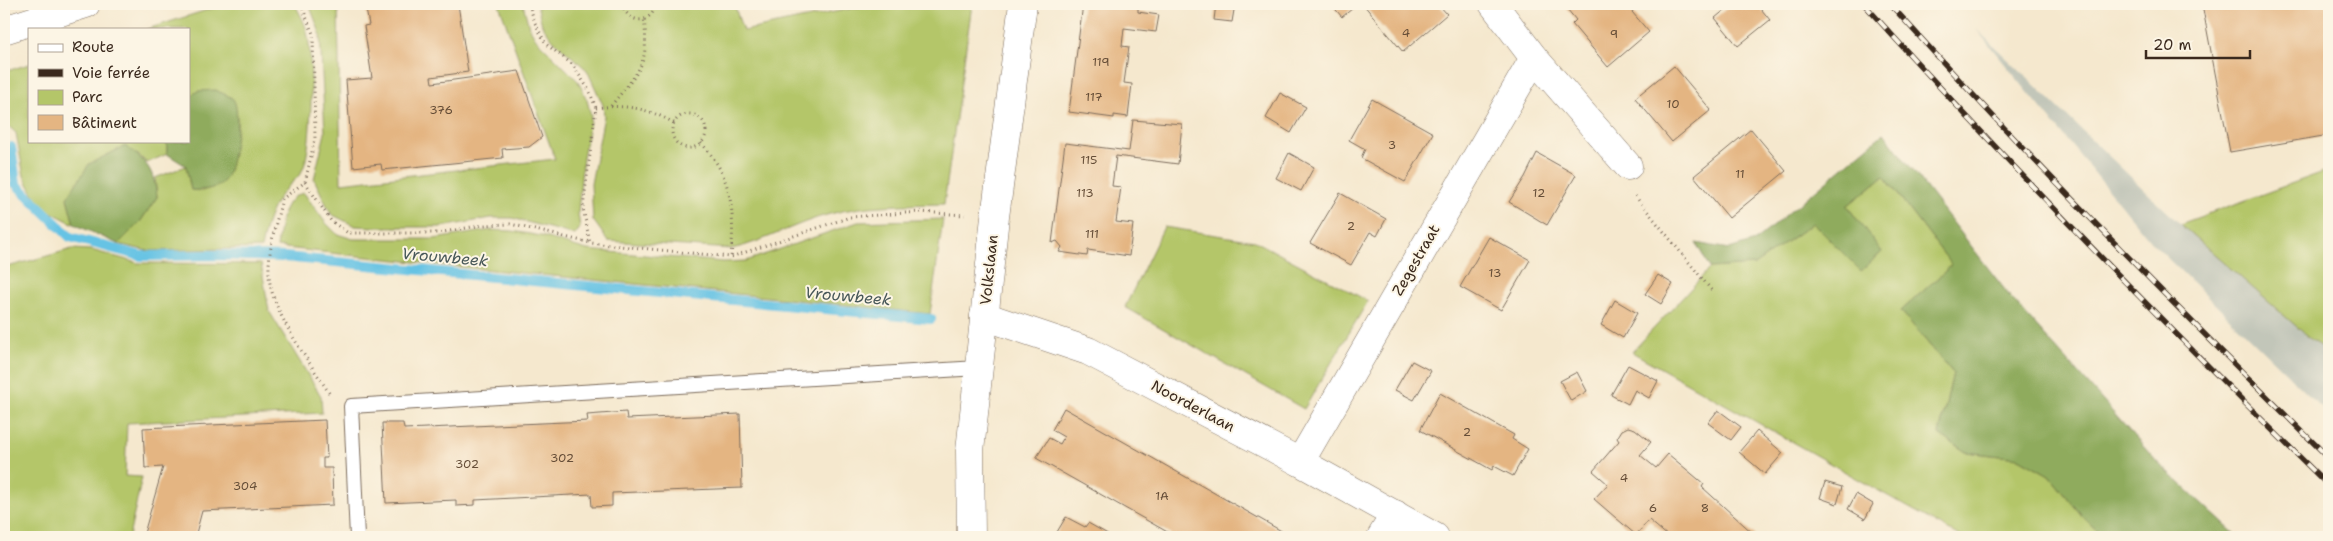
<svg xmlns="http://www.w3.org/2000/svg" width="2333" height="541" font-family="'Shantell Sans',sans-serif">
	<style>
		.industrial { fill: #c2c6b9 }
		.green { fill: #b4c669; stroke: #787844 }
		.forest { fill: #8fab5d; stroke: #656a3e }
		.lines { fill: none; stroke-linecap: round; stroke-linejoin: round }
		.stream { stroke: #66c3e4; stroke-width: 10 }
		.building { fill: #e4b582 }
		.service-casing { stroke: #7c6c5c; stroke-width: 16 }
		.minor-casing { stroke: #7c6c5c; stroke-width: 29 }
		.tertiary-casing { stroke: #7c6c5c; stroke-width: 29 }
		.path { stroke: #7c6c5c; stroke-width: 3; stroke-dasharray: 1 4; stroke-linecap: butt }
		.service { stroke: #fff; stroke-width: 14 }
		.minor { stroke: #fff; stroke-width: 28 }
		.tertiary { stroke: #fff; stroke-width: 28 }
		.rail-casing { stroke: #3b2a1e; stroke-width: 5.5 }
		.rail { stroke: #fcf5e5; stroke-width: 4; stroke-dasharray: 11; stroke-linecap: butt }
		.labels { text-anchor: middle; dominant-baseline: central; stroke-width: 4; stroke-linejoin: round; paint-order: stroke }
		.number-label { font-size: 12px; fill: #654d37 }
		.street-label { font-size: 15px; fill: #3b2a1e; stroke: #fcf5e5 }
		.water-label { font-size: 16px; font-style: italic; fill: #485859; stroke: #fcf5e5 }
	</style>
	<rect width="100%" height="100%" fill="#fcf5e5"/>
	<filter id="ink" filterUnits="userSpaceOnUse"><feTurbulence type="fractalNoise" baseFrequency=".02" numOctaves="2"/><feDisplacementMap in="SourceGraphic" scale="10" xChannelSelector="R" yChannelSelector="G"/><feConvolveMatrix kernelMatrix="1 2 1 2 8 2 1 2 1" color-interpolation-filters="sRGB"/></filter>
	<filter id="wash" filterUnits="userSpaceOnUse"><feTurbulence type="fractalNoise" baseFrequency=".0096" numOctaves="4" result="noise"/><feDisplacementMap in="SourceGraphic" scale="20" xChannelSelector="R" yChannelSelector="G"/><feGaussianBlur stdDeviation="1.12" result="paint"/><feColorMatrix in="noise" values="0 0 0 0 0 0 0 0 0 0 0 0 0 0 0 0 0 1.4 0 .05"/><feComposite in="paint" operator="in"/></filter>
	<g filter="url(#wash)">
		<rect width="100%" height="100%" fill="#f5e8ce"/>
		<polygon class="industrial" points="1976,29 2180,224 2329,355 2329,415 2153,244"/>
		<g class="green">
			<path d="M226 4H295C299 13 305 22 307 32 313 56 313 147 303 169 299 178 289 184 283 192 270 208 265 228 261 248L148 251 118 244 140 222 157 197 155 178 186 166 191 190 202 191 216 186C229 160 246 128 232 99L198 91 189 97V29H147Z"/>
			<polygon points="309,4 338,4 341,183 555,159 499,4 523,4 529,27 536,39 578,81 587,100 591,116 583,157 578,213 580,228 575,235 512,218 491,218 442,227 375,227 355,226 331,214 314,179 325,133 320,33"/>
			<path d="M537 4H734L743 31 873 4H972L944 204C907 205 866 204 830 214 796 223 766 241 732 249L608 241 593 220 591 184 604 116 603 105 587 70 554 41 542 25Z"/>
			<polygon points="29,64 29,141 167,141 167,154 147,163 137,154 67,198 74,224 47,210 35,197 24,176 16,133 4,122 4,72"/>
			<polygon points="2329,170 2329,355 2180,224"/>
			<polygon points="1884,176 1952,265 1901,311 1953,373 1939,434 1966,452 2019,458 2049,475 2084,518 2104,537 1961,537 1632,352 1710,268 1754,265 1813,223 1861,271 1882,252 1847,206"/>
			<path d="M304 193 325 222 337 234 353 239H434L491 230 512 231 541 236 587 250 724 262 746 261 858 222 943 219 930 314C712 290 494 272 277 247 280 229 281 197 304 193Z"/>
			<polygon points="1164,227 1255,241 1368,301 1304,409 1125,307"/>
			<polygon points="72,249 91,250 138,263 261,264 269,311 321,396 322,413 127,423 125,476 142,477 129,537 4,537 4,268"/>
		</g>
		<g class="forest">
			<path d="M216 90C220 93 229 95 233 99 242 110 233 165 226 178 220 189 202 191 191 190L186 166 167 154V141H189V97L198 91Z"/>
			<polygon points="1884,133 2012,299 2158,463 2238,537 2104,537 2084,518 2049,475 2019,458 1966,452 1939,434 1953,373 1901,311 1952,265 1884,176 1847,206 1882,252 1861,271 1813,223 1754,265 1710,268 1696,243 1729,249 1755,241"/>
			<path d="M125 146C147 161 154 170 157 197L140 222 118 244 74 224 67 198 89 164Z"/>
		</g>
		<g class="lines">
			<polyline class="stream" points="11,147 16,184 70,237 141,256 222,255 284,257 931,319"/>
		</g>
		<g id="blocks">
			<g class="building">
				<polygon points="365,4 458,4 468,72 431,77 432,83 519,71 542,137 529,147 502,149 503,158 382,170 381,164 353,167 346,80 372,78 364,26 369,25"/>
				<polygon points="768,4 785,4 785,7 769,10"/>
				<polygon points="1083,4 1138,4 1138,12 1159,15 1156,32 1124,28 1122,46 1129,47 1124,83 1132,84 1128,117 1114,115 1114,118 1069,112"/>
				<polygon points="1216,4 1235,4 1232,22 1214,20"/>
				<polygon points="1331,4 1358,4 1342,17"/>
				<polygon points="1363,4 1438,4 1447,14 1403,52"/>
				<polygon points="1563,4 1630,4 1634,9 1632,12 1649,32 1608,67 1572,24 1576,20"/>
				<polygon points="1732,4 1757,4 1770,20 1738,46 1715,18"/>
				<polygon points="2202,4 2329,4 2329,135 2230,152"/>
				<polygon points="1674,66 1711,110 1672,142 1635,98"/>
				<polygon points="1280,93 1306,107 1291,133 1266,118"/>
				<polygon points="1372,99 1433,133 1405,182 1361,158 1365,149 1349,140"/>
				<polygon points="1133,120 1182,124 1178,164 1116,156 1112,186 1121,187 1116,222 1133,224 1129,256 1088,250 1087,256 1059,252 1062,247 1057,241 1052,243 1065,143 1129,151"/>
				<polygon points="1751,129 1786,171 1729,218 1694,176"/>
				<polygon points="1289,153 1314,167 1301,191 1276,178"/>
				<polygon points="1537,153 1576,175 1547,225 1509,202 1525,177"/>
				<polygon points="1340,193 1386,219 1377,236 1370,232 1351,265 1310,243"/>
				<polygon points="1489,237 1530,260 1501,310 1460,287"/>
				<polygon points="1658,275 1673,284 1661,304 1645,294"/>
				<polygon points="1615,300 1637,313 1623,338 1601,325"/>
				<polygon points="1412,361 1431,371 1414,400 1395,390"/>
				<polygon points="1628,365 1658,381 1649,398 1635,390 1628,404 1611,395"/>
				<polygon points="1577,372 1587,391 1571,401 1560,381"/>
				<polygon points="1440,393 1514,435 1512,439 1528,449 1513,476 1494,466 1492,470 1420,430"/>
				<polygon points="1064,408 1292,537 1169,537 1171,534 1036,458 1049,438 1060,444 1064,437 1052,430"/>
				<polygon points="1718,410 1741,427 1731,440 1708,423"/>
				<polygon points="626,412 627,419 740,414 742,488 612,493 612,506 592,507 591,494 475,500 475,505 456,506 456,500 386,503 382,423 403,423 404,429 588,421 587,415"/>
				<polygon points="325,420 327,458 323,458 323,468 332,468 333,505 202,511 195,537 143,537 163,467 145,468 143,428"/>
				<polygon points="1628,427 1635,429 1651,442 1640,455 1656,468 1668,454 1704,484 1702,487 1755,535 1753,537 1669,537 1649,520 1636,535 1616,518 1594,499 1608,484 1593,471 1619,441 1617,438 1622,430"/>
				<polygon points="1757,431 1783,453 1765,474 1739,452"/>
				<polygon points="1825,482 1842,487 1837,504 1820,498"/>
				<polygon points="1856,494 1873,504 1865,519 1848,509"/>
				<polygon points="1066,517 1085,527 1088,523 1113,537 1054,537"/>
			</g>
		</g>
	</g>
	<g filter="url(#ink)">
		<use href="#blocks" fill-opacity="0" stroke="#7c6c5c" stroke-width="1"/>
		<g class="lines">
			<g class="service-casing">
				<polyline id="service" points="357,537 351,406 978,368"/>
			</g>
			<g class="minor-casing">
				<g id="minor">
					<polyline points="1534,58 1628,166"/>
					<polyline points="984,316 1088,351 1300,462 1435,537"/>
					<polyline points="1300,462 1534,58 1493,4"/>
					<polyline points="971,537 970,451 995,217 1023,4"/>
					<polyline points="1381,537 1395,514"/>
				</g>
			</g>
			<g class="tertiary-casing">
				<polyline id="tertiary" points="4,30 86,4"/>
			</g>
			<g class="path">
				<path d="M301 4 313 34 315 139 305 182 282 199C276 224 268 249 269 274 270 311 310 362 329 393"/>
				<polyline points="529,4 535,23 546,44 572,64 589,90 596,108 583,208 590,243"/>
				<path d="M622 4C628 24 651 26 656 4"/>
				<path d="M611 106C638 71 650 67 644 18"/>
				<path d="M596 108C625 104 648 108 674 123"/>
				<circle cx="689" cy="131" r="17"/>
				<path d="M701 143C733 176 735 214 731 257"/>
				<polyline points="305,182 331,221 348,233 438,233 483,225 510,224 590,243 731,257 850,217 920,212 965,215"/>
				<polyline points="1635,196 1713,292"/>
			</g>
			<use href="#service" class="service"/>
			<use href="#minor" class="minor"/>
			<use href="#tertiary" class="tertiary"/>
			<g class="rail-casing">
				<g id="rail">
					<path d="M1864 4C2013 170 2169 329 2329 486"/>
					<path d="M1890 4C2031 161 2179 310 2329 458"/>
				</g>
			</g>
			<use href="#rail" class="rail"/>
		</g>
	</g>
	<g class="labels">
		<g class="number-label">
			<text x="1406" y="33">4</text>
			<text x="1614" y="34">9</text>
			<text x="1101" y="62">119</text>
			<text x="1094" y="97">117</text>
			<text x="1673" y="104">10</text>
			<text x="441" y="110">376</text>
			<text x="1392" y="145">3</text>
			<text x="1089" y="160">115</text>
			<text x="1740" y="174">11</text>
			<text x="1085" y="193">113</text>
			<text x="1539" y="193">12</text>
			<text x="1351" y="226">2</text>
			<text x="1092" y="234">111</text>
			<text x="1495" y="273">13</text>
			<text x="1467" y="432">2</text>
			<text x="562" y="458">302</text>
			<text x="467" y="464">302</text>
			<text x="1624" y="478">4</text>
			<text x="245" y="486">304</text>
			<text x="1162" y="496">1A</text>
			<text x="1653" y="508">6</text>
			<text x="1705" y="508">8</text>
		</g>
		<g class="street-label">
			<text transform="translate(1416 260) rotate(-60)">Zegestraat</text>
			<text transform="translate(989 270) rotate(-84)">Volkslaan</text>
			<text transform="translate(1193 406) rotate(28)">Noorderlaan</text>
		</g>
		<g class="water-label">
			<text transform="translate(445 257) rotate(5)">Vrouwbeek</text>
			<text transform="translate(848 296) rotate(5)">Vrouwbeek</text>
		</g>
	</g>
	<rect width="2333" height="541" fill="none" stroke="#fcf5e5" stroke-width="20"/>
	<rect x="28" y="28" width="162" height="115" fill="#fcf5e5" stroke="#afa495"/>
	<rect x="38" y="44" width="25" height="8" fill="#ffffff" stroke="#afa495"/>
	<text x="72" y="52" font-size="15" fill="#3b2a1e">Route</text>
	<rect x="38" y="69" width="25" height="8" fill="#3b2a1e" stroke="#afa495"/>
	<text x="72" y="78" font-size="15" fill="#3b2a1e">Voie ferrée</text>
	<rect x="38" y="90" width="25" height="15" fill="#b4c669" stroke="#afa495"/>
	<text x="72" y="102" font-size="15" fill="#3b2a1e">Parc</text>
	<rect x="38" y="115" width="25" height="15" fill="#e4b582" stroke="#afa495"/>
	<text x="72" y="128" font-size="15" fill="#3b2a1e">Bâtiment</text>
	<path d="M2146 50v8h104v-8" fill="none" stroke="#3b2a1e" stroke-width="2.5"/>
	<text x="2153" y="50" font-size="15" fill="#3b2a1e" stroke="#fcf5e5" stroke-width="4" paint-order="stroke">20 m</text>
</svg>
